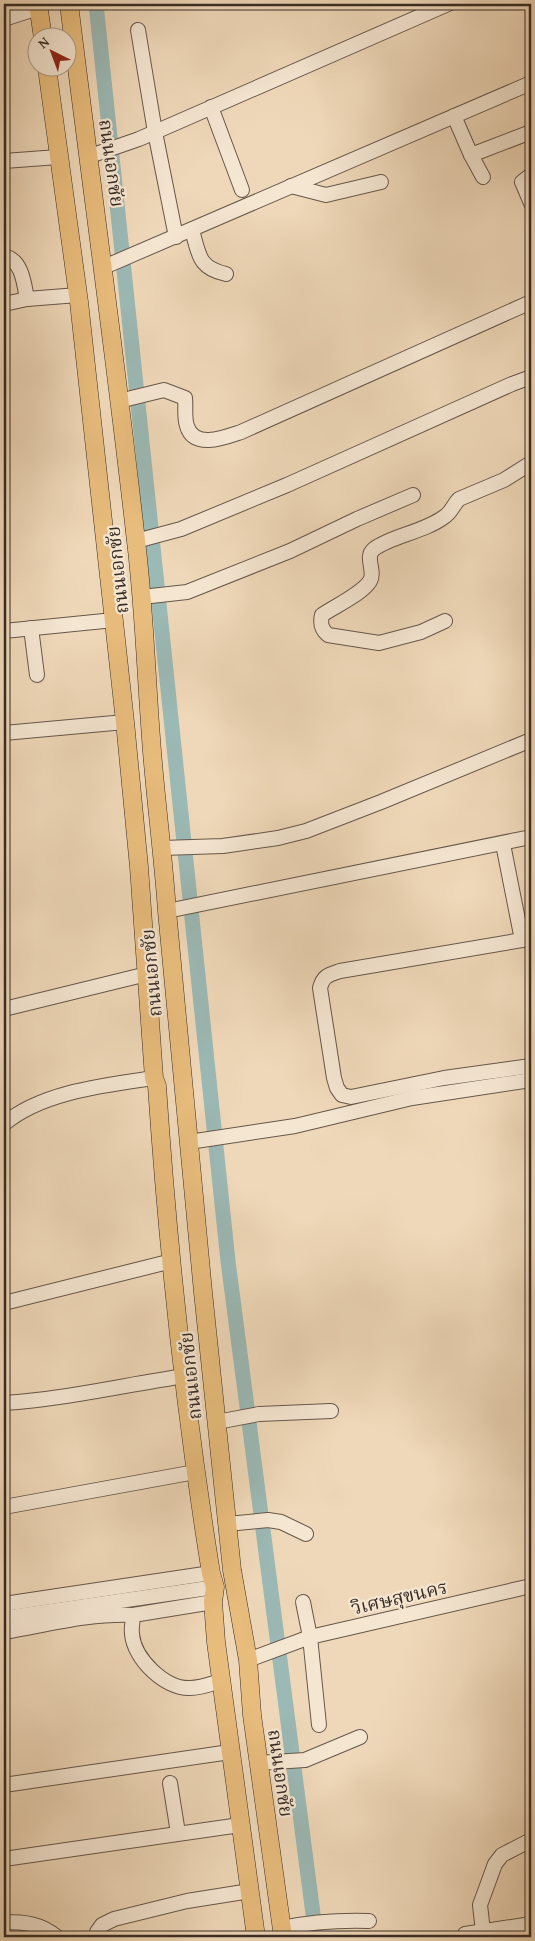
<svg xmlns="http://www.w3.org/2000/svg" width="535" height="1941" font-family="'Gentium Book Plus','Noto Serif Thai',serif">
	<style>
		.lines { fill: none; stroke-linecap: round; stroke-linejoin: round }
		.canal { stroke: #9bb9b5; stroke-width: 15 }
		.minor-casing { stroke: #66574a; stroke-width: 16 }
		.major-casing { stroke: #382c25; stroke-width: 19 }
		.minor { stroke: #f5e6d2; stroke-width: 14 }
		.major { stroke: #e8bc7c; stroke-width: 18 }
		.labels { text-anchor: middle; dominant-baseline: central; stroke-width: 4.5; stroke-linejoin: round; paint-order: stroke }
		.street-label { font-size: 19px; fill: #382c25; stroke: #f5e6d2 }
	</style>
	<rect width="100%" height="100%" fill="#efd8b9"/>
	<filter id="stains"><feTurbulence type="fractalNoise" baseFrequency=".004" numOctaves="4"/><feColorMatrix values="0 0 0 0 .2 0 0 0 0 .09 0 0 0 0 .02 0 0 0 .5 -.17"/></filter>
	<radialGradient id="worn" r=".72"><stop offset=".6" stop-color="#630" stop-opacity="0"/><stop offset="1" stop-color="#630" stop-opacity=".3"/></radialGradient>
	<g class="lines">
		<polyline class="canal" points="96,4 228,1261 316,1937"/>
		<g class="minor-casing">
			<g id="minor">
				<polyline points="4,19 38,8"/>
				<polyline points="138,30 155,132 176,237"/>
				<polyline points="211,107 242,190"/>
				<polyline points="454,116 471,155 483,177"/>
				<polyline points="471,155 531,132"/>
				<polyline points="90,156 139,139 448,4"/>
				<polyline points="4,161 58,157"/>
				<polyline points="531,175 522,182 531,203"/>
				<polyline points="291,186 326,195 381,182"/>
				<path d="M192 230C199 254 198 268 226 274"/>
				<path d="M4 256C22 260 24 283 27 299"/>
				<polyline points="104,267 531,83"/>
				<polyline points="4,304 27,299 78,295"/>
				<path d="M119 401 164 390 185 398C186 407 184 418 187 426 194 450 226 437 241 432L531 302"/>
				<polyline points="136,541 181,529 287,485 512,384 531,377"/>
				<polyline points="142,597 187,592 290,551 357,519 413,495"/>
				<path d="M445 621 421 632 379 643 328 635C321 629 320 623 322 615 335 606 362 594 370 581 376 571 364 557 374 549 391 536 424 532 444 517 451 513 453 505 459 499L504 480 531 463"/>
				<polyline points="31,628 37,675"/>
				<polyline points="4,631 114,620"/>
				<polyline points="4,733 125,722"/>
				<polyline points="503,844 522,940 531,939"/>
				<polyline points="162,848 223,846 278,838 306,831 381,802 531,740"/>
				<polyline points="167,911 531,837"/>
				<path d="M522 940 340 971C328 975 323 976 320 988L334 1078 337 1088 342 1095 351 1097 444 1078 531 1066"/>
				<polyline points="4,1009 147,974"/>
				<path d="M4 1124C41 1092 106 1085 154 1078"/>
				<polyline points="189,1142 295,1126 412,1098 531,1080"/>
				<polyline points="4,1303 172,1261"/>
				<path d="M4 1403C65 1399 124 1385 185 1376"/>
				<polyline points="217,1422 259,1414 331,1411"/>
				<polyline points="4,1507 195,1472"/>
				<polyline points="227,1524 268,1520 281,1522 306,1534"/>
				<path d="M213 1602 133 1615C133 1621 131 1628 132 1634 134 1659 165 1689 190 1688 200 1688 211 1684 221 1681"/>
				<polyline points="303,1602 310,1637 319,1725"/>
				<polyline points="4,1604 211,1573"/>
				<polyline points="4,1618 215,1587"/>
				<path d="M4 1632C46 1625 90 1613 133 1615"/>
				<polyline points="248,1660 310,1637 531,1586"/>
				<polyline points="258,1763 305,1760 360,1737"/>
				<polyline points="170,1783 178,1833"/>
				<polyline points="4,1785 230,1752"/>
				<polyline points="4,1859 240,1825"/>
				<path d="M4 1922C24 1922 40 1923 57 1937"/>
				<path d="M281 1928C311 1922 339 1920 369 1921"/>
				<polyline points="483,1931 480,1905 495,1864 502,1855 531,1840"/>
				<polyline points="465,1934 531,1924"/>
				<polyline points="98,1937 97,1932 102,1925 114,1919 187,1901 250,1891"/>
			</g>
		</g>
		<g class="major-casing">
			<g id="major">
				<polyline points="38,4 43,38"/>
				<path d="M69 4C91 183 116 362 136 541 144 606 146 672 151 738 155 796 163 853 167 911L203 1292 232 1570 248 1660 252 1715 283 1937"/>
				<path d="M47 68 79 302 125 722 139 867 154 1078 157 1086C168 1249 185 1412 211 1573L215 1587 213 1602 216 1642 256 1937"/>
			</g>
		</g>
		<use href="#minor" class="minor"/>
		<use href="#major" class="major"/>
	</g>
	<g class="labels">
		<g class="street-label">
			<text transform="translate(112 163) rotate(82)">ถนนเอกชัย</text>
			<text transform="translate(117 570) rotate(-96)">ถนนเอกชัย</text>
			<text transform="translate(151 973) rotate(-95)">ถนนเอกชัย</text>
			<text transform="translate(190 1376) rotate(-96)">ถนนเอกชัย</text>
			<text transform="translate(399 1597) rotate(-13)">วิเศษสุขนคร</text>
			<text transform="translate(281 1773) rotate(82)">ถนนเอกชัย</text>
		</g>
	</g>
	<rect width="535" height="1941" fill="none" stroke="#efd8b9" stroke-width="20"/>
	<rect x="5" y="5" width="525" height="1931" fill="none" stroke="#382c25" stroke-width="2.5"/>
	<rect x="10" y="10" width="515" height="1921" fill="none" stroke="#382c25"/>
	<g transform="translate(52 52) rotate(318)"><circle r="24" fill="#f5e6d2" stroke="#a99c8d"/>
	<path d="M0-4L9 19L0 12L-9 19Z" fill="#8f2418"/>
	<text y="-8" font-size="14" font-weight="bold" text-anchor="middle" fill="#382c25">N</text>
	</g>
	<rect width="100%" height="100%" filter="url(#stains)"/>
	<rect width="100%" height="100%" fill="url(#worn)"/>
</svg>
